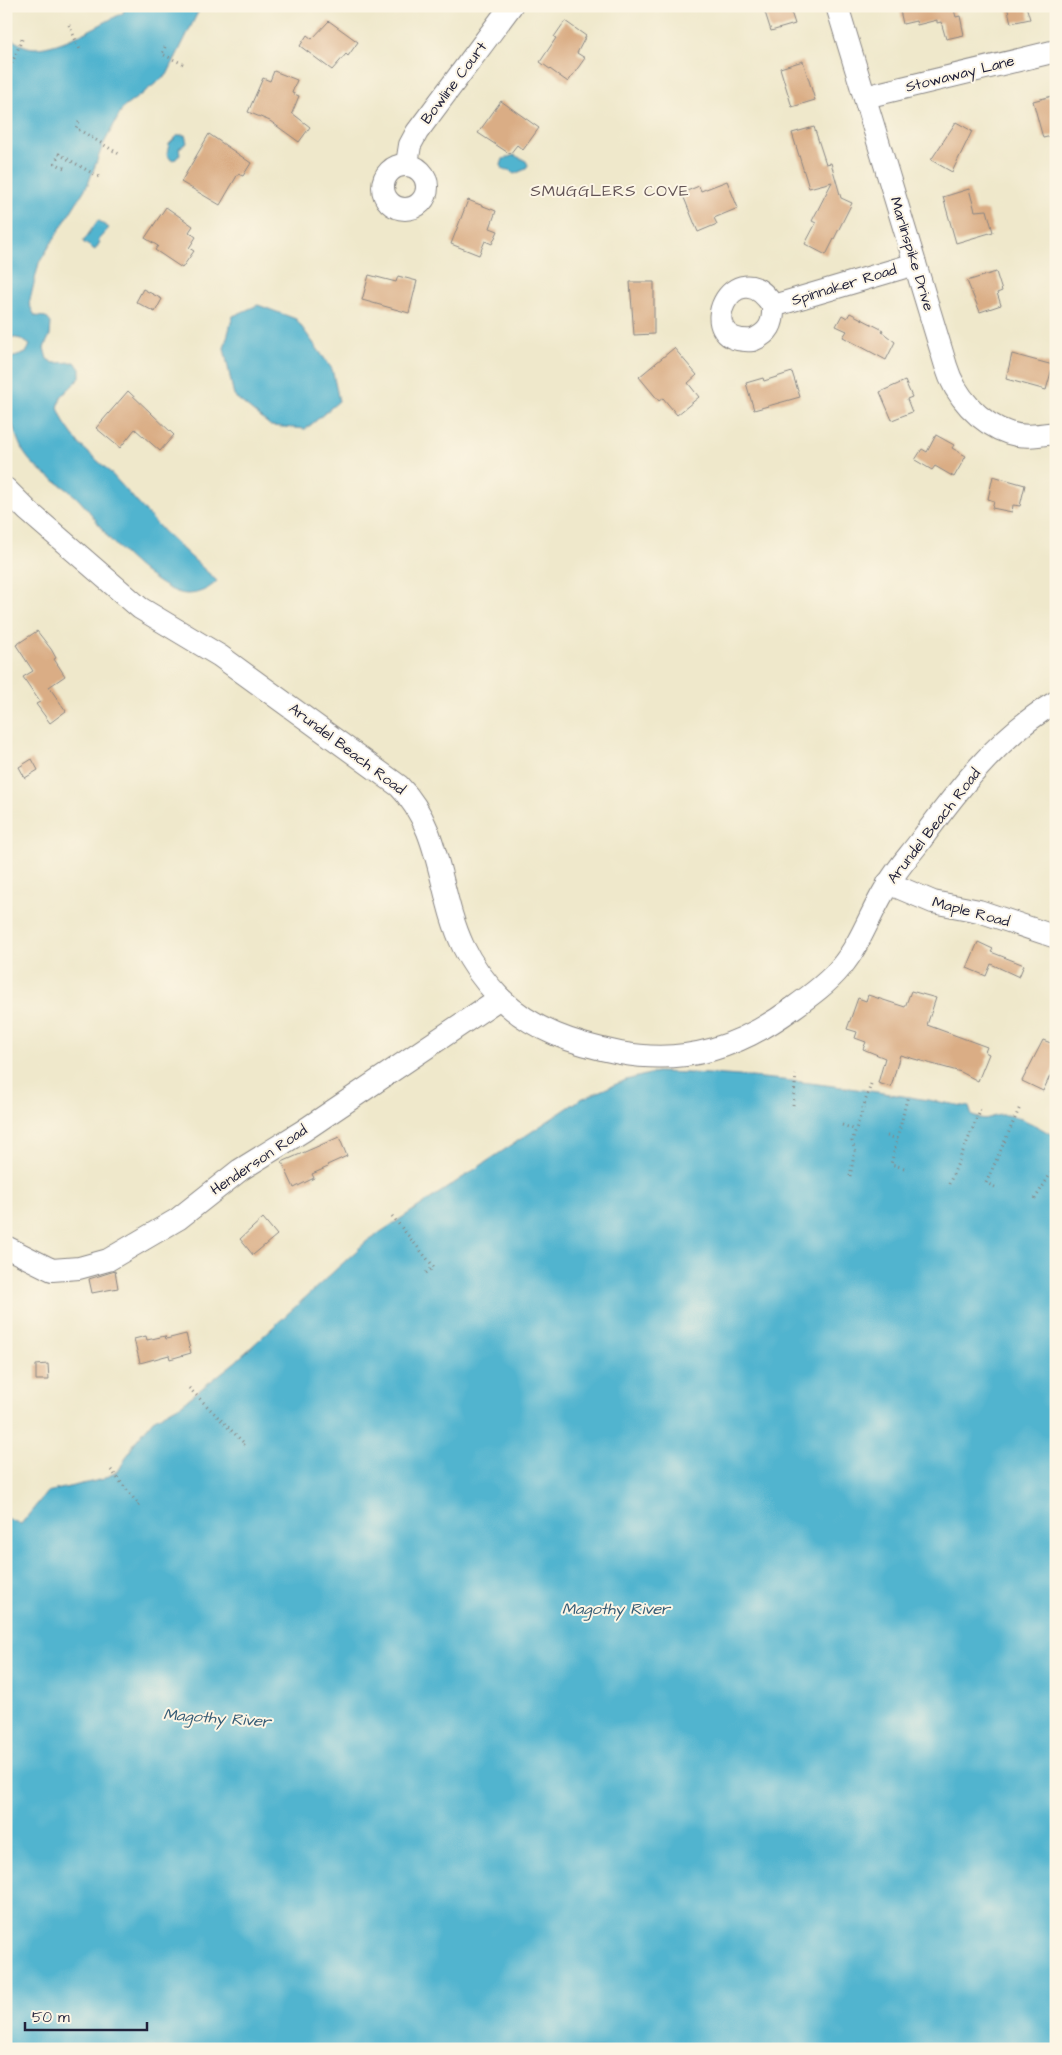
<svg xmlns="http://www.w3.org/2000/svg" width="1062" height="2055" font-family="'Architects Daughter',sans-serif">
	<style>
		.water { fill: #51b4cf; stroke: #3a6b85 }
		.building { fill: #daad85 }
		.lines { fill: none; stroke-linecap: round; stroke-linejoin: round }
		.minor-casing { stroke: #888583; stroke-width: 24 }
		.path { stroke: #888583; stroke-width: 3; stroke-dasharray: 1 4; stroke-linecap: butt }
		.minor { stroke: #fff; stroke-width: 22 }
		.labels { text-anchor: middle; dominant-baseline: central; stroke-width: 4; stroke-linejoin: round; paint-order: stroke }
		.street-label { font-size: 15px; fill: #22223b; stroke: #fcf5e5 }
		.neighbourhood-label { font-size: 16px; letter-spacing: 1px; fill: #625355; stroke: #fcf5e5 }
		.water-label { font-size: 16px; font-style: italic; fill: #355c76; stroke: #fcf5e5 }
	</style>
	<rect width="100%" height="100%" fill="#fcf5e5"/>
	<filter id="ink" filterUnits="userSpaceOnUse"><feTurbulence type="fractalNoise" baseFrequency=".02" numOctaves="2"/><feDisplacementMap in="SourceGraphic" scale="10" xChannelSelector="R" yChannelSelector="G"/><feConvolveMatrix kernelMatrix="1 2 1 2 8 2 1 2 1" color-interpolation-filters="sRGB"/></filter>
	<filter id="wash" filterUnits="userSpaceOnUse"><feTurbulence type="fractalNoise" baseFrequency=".0096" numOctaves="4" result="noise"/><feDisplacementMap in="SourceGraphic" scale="20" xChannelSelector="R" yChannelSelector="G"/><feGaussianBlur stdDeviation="1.12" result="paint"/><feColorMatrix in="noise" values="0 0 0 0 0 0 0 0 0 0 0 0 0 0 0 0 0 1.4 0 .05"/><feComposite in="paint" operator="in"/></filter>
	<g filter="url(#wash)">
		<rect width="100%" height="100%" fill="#efe8cb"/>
		<g class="water">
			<path d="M125 6H201L167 75 123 108 103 145 88 184 39 263 29 304 35 316 46 317 51 323 50 335 44 348 47 359 54 363 75 362 80 369V378L61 397 58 408 65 424 80 445 108 470 164 532 217 581C209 589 199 594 187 594 164 594 123 554 108 537 99 525 91 512 80 501 61 480 32 473 20 445 8 418 6 393 6 363L11 358 26 353 30 345 21 339 6 336V36C15 41 24 48 35 48 61 48 100 24 123 13Z"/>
			<polygon points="178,135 185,135 187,143 179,148 180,154 176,159 171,160 167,154 169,144"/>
			<polygon points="514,155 526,161 528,165 526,169 514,174 509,170 503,170 501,165 503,159"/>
			<polygon points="98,220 109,228 98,240 100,242 95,250 83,242"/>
			<polygon points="258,305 296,319 332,369 339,401 306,429 271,426 234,396 224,348 233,316"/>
			<path d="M657 1072C763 1074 865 1089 969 1107L972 1116C990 1122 987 1116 1002 1115 1018 1114 1042 1129 1056 1137V2049H6V1518L21 1524 47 1492 104 1479 119 1470 135 1442 153 1420 182 1404 235 1362 367 1241 581 1099 626 1080Z"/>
		</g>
		<g id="blocks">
			<g class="building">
				<polygon points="763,6 789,6 795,24 771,31"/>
				<polygon points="899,6 953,6 956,17 960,16 964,35 946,39 941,22 937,23 937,20 917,25 916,21 903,24"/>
				<polygon points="1007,6 1026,6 1030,19 1011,23"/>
				<polygon points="329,21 358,42 348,56 346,54 332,70 300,46 307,35 312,39"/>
				<polygon points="565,21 586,36 577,53 585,58 568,82 540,62 556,38 554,37"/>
				<polygon points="803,61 815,100 792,107 780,68"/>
				<polygon points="274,71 297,80 292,93 299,96 292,113 310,127 299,142 270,121 248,112 263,78 270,81"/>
				<polygon points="1056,95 1056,135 1043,138 1033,101"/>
				<polygon points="501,101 539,128 523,150 517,145 510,154 478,133"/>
				<polygon points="956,122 972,131 952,172 931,160"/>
				<polygon points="814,127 826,164 831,163 841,198 852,203 826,255 805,244 816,223 812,221 832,182 809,188 792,133"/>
				<polygon points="209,134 251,163 243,176 238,174 220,205 181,182"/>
				<polygon points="727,181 738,208 714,218 717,224 698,232 682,193 699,186 701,191"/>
				<polygon points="969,189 975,211 987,210 993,232 956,243 943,197"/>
				<polygon points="468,200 496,211 490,228 498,231 492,244 485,241 479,255 451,244"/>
				<polygon points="166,207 193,226 189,232 196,237 189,248 194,251 182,268 155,250 158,246 145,238"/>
				<polygon points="996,272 1002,291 997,293 1001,305 980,312 967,281"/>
				<polygon points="369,275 396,282 398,276 417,281 409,313 362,300"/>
				<polygon points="630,282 654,282 654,334 634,335"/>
				<polygon points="143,289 162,299 155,312 136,302"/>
				<polygon points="850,313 883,330 882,332 895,342 886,360 843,337 847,331 836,326 842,315 847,318"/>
				<polygon points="674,348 697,375 688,383 699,397 677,415 663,398 659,401 639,377"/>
				<polygon points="1012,354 1053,365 1046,390 1006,379"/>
				<polygon points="792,372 800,397 754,410 746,383 763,378 764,381"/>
				<polygon points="905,381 912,397 907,399 912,412 892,420 880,392"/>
				<polygon points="128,391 174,435 160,451 135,429 120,448 96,428"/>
				<polygon points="936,435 954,445 952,448 966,456 954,477 935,466 932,470 915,460 922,449 927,452"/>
				<polygon points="993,476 1025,485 1020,506 1013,505 1012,512 992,508 994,501 988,499"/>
				<polygon points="37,631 51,649 56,658 54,659 65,676 49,687 66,711 50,723 36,704 40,702 23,677 33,671 16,645"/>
				<polygon points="32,759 38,770 25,778 19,767"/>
				<polygon points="978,942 993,949 991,952 1024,965 1019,977 991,964 986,976 967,968"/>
				<polygon points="911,991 936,998 927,1025 987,1047 985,1052 989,1054 978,1081 961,1072 900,1055 891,1087 878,1083 885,1058 863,1049 866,1042 855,1038 857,1032 847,1029 858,998 866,1001 868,995 905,1007"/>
				<polygon points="1043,1040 1056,1045 1056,1063 1043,1091 1022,1081"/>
				<polygon points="339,1137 347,1156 327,1165 328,1167 312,1174 314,1178 294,1188 282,1162"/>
				<polygon points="263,1218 277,1235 253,1255 240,1239"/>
				<polygon points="115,1271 118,1288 92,1293 89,1279"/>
				<polygon points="186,1334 191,1353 170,1359 169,1355 140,1363 134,1339 146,1336 147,1340 165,1336 166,1339"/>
				<polygon points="48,1364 49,1380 36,1380 36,1365"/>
			</g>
		</g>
	</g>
	<g filter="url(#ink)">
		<use href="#blocks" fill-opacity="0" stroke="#888583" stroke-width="1"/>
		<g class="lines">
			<g class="minor-casing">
				<g id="minor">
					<path d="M837 6 946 366C955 396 979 423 1009 433 1024 438 1040 435 1056 433"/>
					<polyline points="865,97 1056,51"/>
					<polyline points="407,164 410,145 417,132 511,6"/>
					<circle cx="405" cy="187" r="22"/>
					<path d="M773 306C774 324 769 333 753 340 687 345 736 246 773 306L915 264"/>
					<path d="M6 489 28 511 140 608 220 656 399 786C442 829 438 893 463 946 472 965 485 982 499 997 533 1031 575 1044 620 1053 687 1065 740 1047 793 1008 810 996 828 983 841 967 862 942 871 910 889 883 897 869 908 857 918 844 956 792 999 735 1056 702"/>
					<polyline points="888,883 933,902 979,911 1056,937"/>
					<polyline points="6,1247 52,1270 79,1268 108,1260 178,1219 240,1170 303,1131 500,998"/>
				</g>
			</g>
			<g class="path">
				<polyline points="69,25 81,52"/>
				<polyline points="165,47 162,54 183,64"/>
				<polyline points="6,77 23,37"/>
				<polyline points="79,122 76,128 119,154"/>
				<polyline points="64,168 55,163 59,154 99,177"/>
				<polyline points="793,1105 796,1075"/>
				<polyline points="842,1125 856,1130"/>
				<polyline points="887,1136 898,1139"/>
				<polyline points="904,1168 891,1164 908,1095"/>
				<polyline points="850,1176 855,1151 852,1141 871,1084"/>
				<polyline points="949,1184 982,1107"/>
				<polyline points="995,1187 986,1183 1020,1107"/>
				<polyline points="1035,1199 1056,1165"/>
				<polyline points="392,1216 434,1267 426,1273"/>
				<polyline points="189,1388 245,1444 242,1446"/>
				<polyline points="111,1470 139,1505 135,1508"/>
			</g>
			<use href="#minor" class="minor"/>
		</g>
	</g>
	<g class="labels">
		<g class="street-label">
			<text transform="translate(960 74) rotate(-14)">Stowaway Lane</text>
			<text transform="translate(454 83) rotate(-53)">Bowline Court</text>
			<text transform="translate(912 254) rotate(73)">Marlinspike Drive</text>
			<text transform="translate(844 285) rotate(-17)">Spinnaker Road</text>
			<text transform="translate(347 749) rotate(37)">Arundel Beach Road</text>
			<text transform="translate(934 826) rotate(-52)">Arundel Beach Road</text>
			<text transform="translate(971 912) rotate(15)">Maple Road</text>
			<text transform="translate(259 1160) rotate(-34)">Henderson Road</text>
		</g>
		<g class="neighbourhood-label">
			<text x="610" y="191">SMUGGLERS COVE</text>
		</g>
		<g class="water-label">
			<text x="616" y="1609">Magothy River</text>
			<text transform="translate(217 1718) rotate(4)">Magothy River</text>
		</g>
	</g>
	<rect width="1062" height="2055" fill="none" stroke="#fcf5e5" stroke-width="25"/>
	<path d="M25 2022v8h122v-8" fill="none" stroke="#22223b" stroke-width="2.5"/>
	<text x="32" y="2022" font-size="15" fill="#22223b" stroke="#fcf5e5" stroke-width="4" paint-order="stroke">50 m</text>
</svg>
